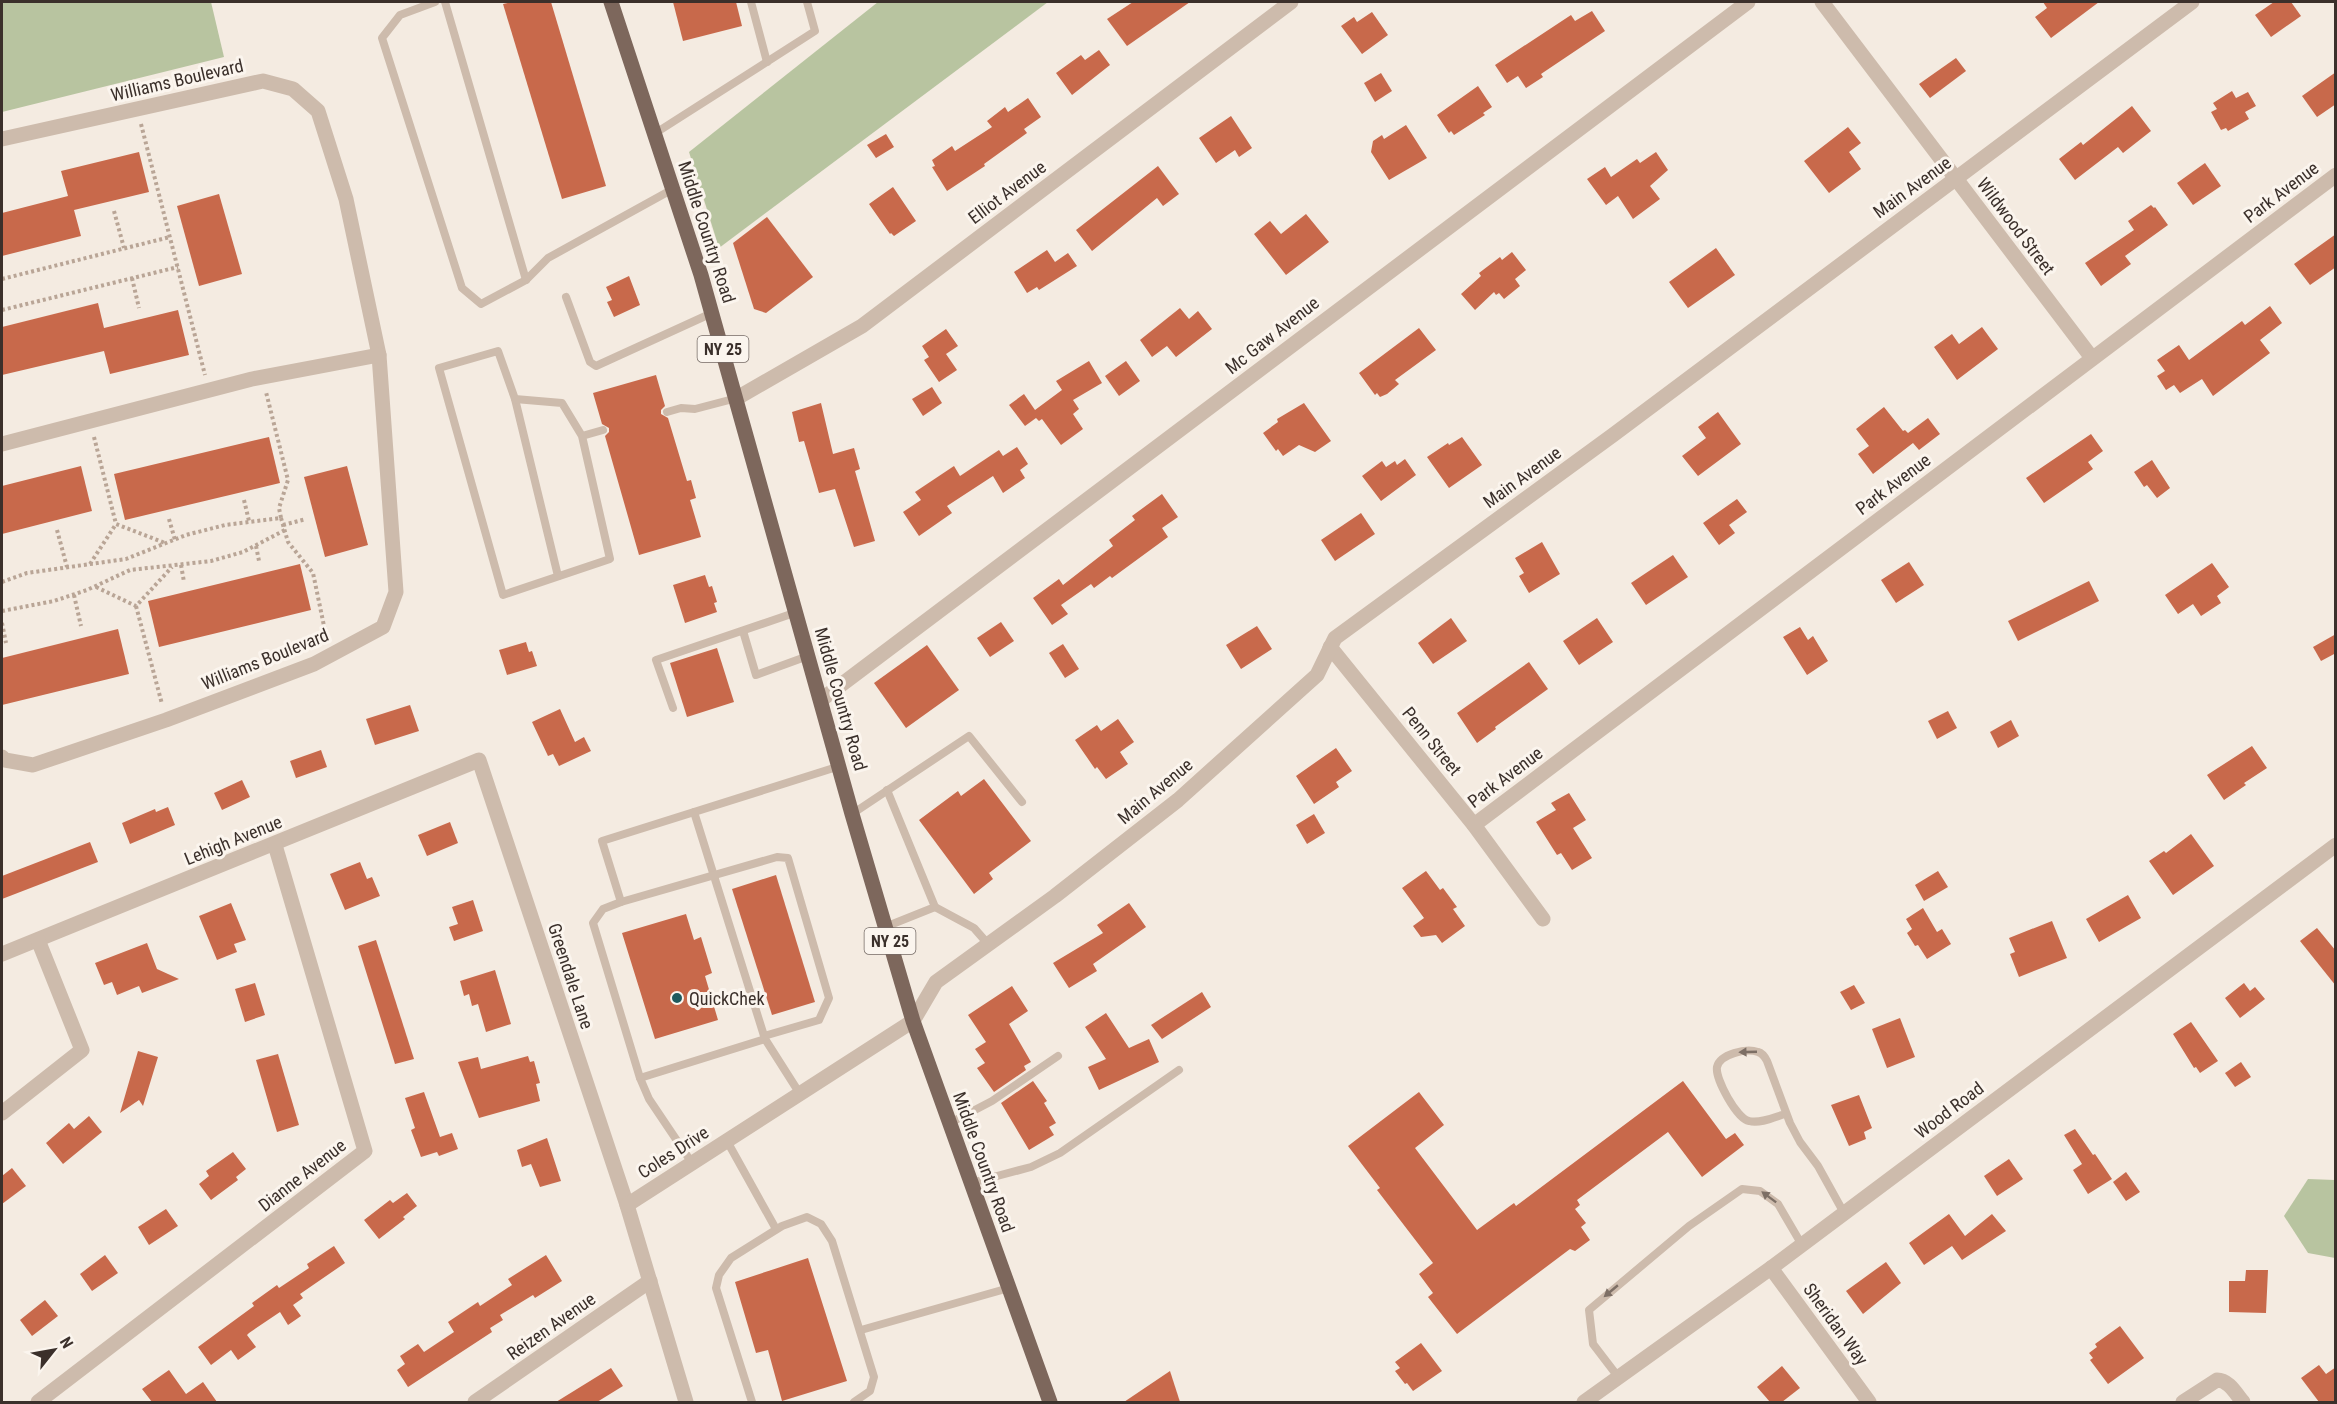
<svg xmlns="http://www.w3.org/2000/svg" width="2337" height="1404" font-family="'Roboto Condensed',sans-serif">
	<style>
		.green { fill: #b8c4a0 }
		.building { fill: #c8694b }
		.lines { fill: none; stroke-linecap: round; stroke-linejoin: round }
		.path { stroke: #b9a596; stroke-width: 4; stroke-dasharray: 3 3; stroke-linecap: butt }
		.service { stroke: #cdbbac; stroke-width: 8 }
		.minor { stroke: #cdbbac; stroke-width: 15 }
		.primary { stroke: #7d675c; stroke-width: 15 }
		.oneway { fill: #7d6f65 }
		.poi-dot { fill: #1f5a5e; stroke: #fbf5ee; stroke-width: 2 }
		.labels { text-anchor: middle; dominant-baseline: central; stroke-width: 6; stroke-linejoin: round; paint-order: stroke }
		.shield { fill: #fbf5ee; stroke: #756b66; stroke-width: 1.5 }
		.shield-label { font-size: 16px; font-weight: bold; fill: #3b302b }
		.street-label { font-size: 18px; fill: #3b302b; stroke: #fbf5ee }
		.poi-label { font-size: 18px; fill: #3b302b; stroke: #fbf5ee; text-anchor: start }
	</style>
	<rect width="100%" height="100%" fill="#f4ebe1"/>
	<g class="green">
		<polygon points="2,2 211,2 224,57 2,112"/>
		<polygon points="878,2 1048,2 719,248 689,152"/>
		<polygon points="2308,1179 2335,1180 2335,1258 2308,1253 2284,1216"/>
	</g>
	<g class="building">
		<polygon points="512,2 551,2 606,186 562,199 503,4"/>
		<polygon points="673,2 736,2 742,26 683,41"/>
		<polygon points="1133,2 1190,2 1127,46 1107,19"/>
		<polygon points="2043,2 2099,2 2051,38 2035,17 2047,8"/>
		<polygon points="2274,2 2291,2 2301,16 2271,37 2255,15"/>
		<polygon points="1592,11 1605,31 1541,74 1543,77 1526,88 1518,76 1507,83 1495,65 1571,15 1575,21"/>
		<polygon points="1372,12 1388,35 1362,54 1341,26 1354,17 1357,22"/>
		<polygon points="1099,50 1110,65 1072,95 1056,73 1081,55 1085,60"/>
		<polygon points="1956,58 1966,71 1930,98 1919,84"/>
		<polygon points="2336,72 2336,104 2317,117 2302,96"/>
		<polygon points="1381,73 1392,91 1375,102 1364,83"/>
		<polygon points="1478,86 1492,107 1483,113 1485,115 1468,126 1454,135 1451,131 1449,133 1437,115"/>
		<polygon points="2232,91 2236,98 2248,92 2256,106 2245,112 2249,119 2228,131 2226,128 2221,130 2211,112 2217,109 2213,103"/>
		<polygon points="1028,98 1041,117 1024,129 1027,133 984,164 985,166 947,191 932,167 935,166 932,160 952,146 955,151 992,127 987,121 1005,107 1008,112"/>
		<polygon points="2132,106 2151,131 2123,153 2118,147 2075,180 2059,159 2081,142 2083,145"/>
		<polygon points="1231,116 1252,148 1239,157 1235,150 1216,163 1199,138"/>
		<polygon points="1406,125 1427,158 1389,180 1371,152 1373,141 1382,135 1384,139"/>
		<polygon points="1848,127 1861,143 1849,152 1861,169 1829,193 1804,161"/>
		<polygon points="886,134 894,147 876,158 867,145"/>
		<polygon points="139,152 149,192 74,210 81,236 2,256 2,213 68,196 61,171"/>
		<polygon points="1656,152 1668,170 1650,186 1660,199 1633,219 1618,196 1606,205 1587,179 1605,167 1611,177 1637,159 1640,163"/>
		<polygon points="2205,163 2221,186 2193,205 2177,183"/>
		<polygon points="1158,166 1179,194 1163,206 1157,198 1092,251 1076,230"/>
		<polygon points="893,187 916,221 894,236 891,233 890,234 869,204"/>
		<polygon points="219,194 242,274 199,286 177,206"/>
		<polygon points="2151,205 2154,208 2155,207 2168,225 2125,256 2131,264 2101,286 2085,263 2134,230 2128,221"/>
		<polygon points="1306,214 1329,242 1286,275 1254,234 1270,221 1281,234"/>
		<polygon points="767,217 813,277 766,313 754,309 733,243"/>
		<polygon points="2336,234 2336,267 2310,285 2294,264"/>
		<polygon points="1716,248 1735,275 1688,308 1669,282"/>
		<polygon points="1047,250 1055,262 1068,253 1077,266 1039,290 1037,287 1027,293 1014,272"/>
		<polygon points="1512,252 1526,270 1515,279 1520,286 1504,299 1499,293 1496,295 1494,292 1475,310 1461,294 1481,276 1479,273 1500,257 1502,260"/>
		<polygon points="629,276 640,305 614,317 607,302 612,300 606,287"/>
		<polygon points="98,303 104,328 178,310 189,355 110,374 104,351 2,375 2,327"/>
		<polygon points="2270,306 2282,323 2260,340 2270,353 2213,396 2202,379 2180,393 2174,385 2166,390 2157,376 2165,371 2157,360 2179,345 2189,360 2242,321 2245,325"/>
		<polygon points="1180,308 1189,319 1198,311 1212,329 1176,357 1167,346 1152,357 1140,340"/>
		<polygon points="1982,327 1998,349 1957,380 1934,347 1952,334 1959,344"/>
		<polygon points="1419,328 1436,350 1395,380 1399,384 1387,394 1380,397 1377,393 1375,395 1359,373"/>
		<polygon points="946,329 958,346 946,354 957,370 939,382 924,360 929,357 922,346"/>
		<polygon points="1089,361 1102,383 1073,400 1079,409 1073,414 1083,429 1061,445 1042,419 1039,421 1036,418 1025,426 1009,405 1024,394 1035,410 1062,390 1056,381"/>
		<polygon points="1126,361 1140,381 1119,396 1105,376"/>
		<polygon points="656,375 665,406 661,410 661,414 668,418 687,481 691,480 696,498 690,500 701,537 639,555 605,436 609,432 609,428 602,424 593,393"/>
		<polygon points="932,387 942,403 923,416 912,399"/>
		<polygon points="821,403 833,454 854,448 860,469 855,471 875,541 854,547 835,489 819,493 804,441 799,442 792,412"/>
		<polygon points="1304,403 1331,441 1315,452 1299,445 1283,456 1278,449 1276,451 1263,433 1278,422 1277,419"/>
		<polygon points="1884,407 1903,431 1905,430 1908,433 1928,418 1940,434 1919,450 1913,443 1873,474 1858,454 1869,446 1856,429"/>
		<polygon points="1718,412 1741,444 1698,476 1682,456 1706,438 1698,427"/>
		<polygon points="2091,434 2103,451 2088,462 2093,469 2044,503 2026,478"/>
		<polygon points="269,437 280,483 125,520 114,474"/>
		<polygon points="1462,437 1482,465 1449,488 1427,457 1448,443 1449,445"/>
		<polygon points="1017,447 1028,464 1020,470 1025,478 1003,493 993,476 947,506 952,513 919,536 903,512 921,500 915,492 954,466 960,476 999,450 1003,456"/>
		<polygon points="1405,459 1416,475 1381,501 1362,476 1382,461 1386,467 1395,461 1397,465"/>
		<polygon points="2152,460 2170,488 2157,498 2147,485 2144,487 2134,472"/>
		<polygon points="81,466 92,511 2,534 2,486"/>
		<polygon points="347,466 368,545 325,557 304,477"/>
		<polygon points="1162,494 1178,517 1162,528 1168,537 1112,578 1110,576 1094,588 1091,584 1061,605 1068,614 1052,625 1033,598 1059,579 1063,585 1113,546 1109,540 1135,520 1132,516"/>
		<polygon points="1737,499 1747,512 1729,525 1735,533 1719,545 1703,523"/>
		<polygon points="1361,513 1375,534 1335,561 1321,540"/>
		<polygon points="1542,542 1560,574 1529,593 1519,576 1524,573 1515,558"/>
		<polygon points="1673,555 1688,577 1646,605 1631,583"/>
		<polygon points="1909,562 1924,585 1896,603 1881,580"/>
		<polygon points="2212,563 2229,587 2217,596 2221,603 2201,616 2193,604 2178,614 2165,595"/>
		<polygon points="300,564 311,610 159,647 148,601"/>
		<polygon points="705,575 709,587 712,586 717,602 714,603 717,612 685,623 673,585"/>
		<polygon points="2089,581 2099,601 2018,641 2008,621"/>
		<polygon points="1451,618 1467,641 1433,664 1418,643"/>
		<polygon points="1597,618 1613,642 1579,665 1563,641"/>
		<polygon points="1001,622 1014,641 990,657 977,638"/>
		<polygon points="1257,626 1272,649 1241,669 1226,645"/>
		<polygon points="1800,627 1808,640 1813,636 1828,661 1807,675 1783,637"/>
		<polygon points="118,629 129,674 2,705 2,658"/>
		<polygon points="2336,634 2336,653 2321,661 2313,647"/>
		<polygon points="526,642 529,652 532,651 537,666 507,675 499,650"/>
		<polygon points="1063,644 1079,669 1065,678 1049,653"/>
		<polygon points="927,645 959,690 906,728 874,683"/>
		<polygon points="717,648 734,702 687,717 670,663"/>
		<polygon points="1529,662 1548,689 1495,727 1496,729 1477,743 1457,713"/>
		<polygon points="410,705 419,731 375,745 366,719"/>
		<polygon points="560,709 575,742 584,737 591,751 559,766 553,754 548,756 532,722"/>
		<polygon points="1948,711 1957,728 1937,739 1928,721"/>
		<polygon points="1118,719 1134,742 1120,752 1128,764 1106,779 1097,767 1095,769 1075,740 1097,725 1101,731"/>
		<polygon points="2011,720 2019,736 1998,748 1990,732"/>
		<polygon points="2252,746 2267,768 2244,783 2246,785 2224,800 2207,775"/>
		<polygon points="1336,748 1352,771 1336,782 1339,787 1314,804 1296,776"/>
		<polygon points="321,750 327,767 296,778 290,761"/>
		<polygon points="984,779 1031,841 989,873 993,879 974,894 919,820 958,791 961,796"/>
		<polygon points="242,780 250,797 222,810 214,793"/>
		<polygon points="1569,793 1586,820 1573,828 1592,858 1572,870 1561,853 1557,855 1536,822 1556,810 1551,803"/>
		<polygon points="168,807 175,825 130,844 122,823 155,809 156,812"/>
		<polygon points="1314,814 1325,833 1307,844 1296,825"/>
		<polygon points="450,822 458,843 427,856 418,835"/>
		<polygon points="2191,834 2214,866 2173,895 2149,861 2164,851 2166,853"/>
		<polygon points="90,842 98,862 2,899 2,876"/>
		<polygon points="360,862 367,879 372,877 380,896 345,910 330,874"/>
		<polygon points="1426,871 1440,890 1443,888 1457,907 1453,909 1465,926 1442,943 1436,935 1421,937 1413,926 1424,918 1402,888"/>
		<polygon points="1938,871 1948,887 1924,901 1915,885"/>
		<polygon points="776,875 815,1002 772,1015 732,889"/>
		<polygon points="2128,895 2141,918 2099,942 2086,919"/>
		<polygon points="473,900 483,931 454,941 449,927 458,924 452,907"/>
		<polygon points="231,903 246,940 234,944 237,952 217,960 199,916"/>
		<polygon points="1129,903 1146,927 1093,964 1097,971 1069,988 1053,963 1103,933 1097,925"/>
		<polygon points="1923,908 1937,932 1942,929 1951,944 1927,959 1918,945 1915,946 1907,933 1912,929 1906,919"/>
		<polygon points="686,914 694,940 701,937 712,973 705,976 718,1020 655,1039 622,933"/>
		<polygon points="2052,921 2067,958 2019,977 2010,954 2015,952 2009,938"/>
		<polygon points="2317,928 2336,951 2336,986 2300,941"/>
		<polygon points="376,940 414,1059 395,1064 358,946"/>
		<polygon points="147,943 157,969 179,979 142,993 139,986 117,995 112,982 104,985 95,963"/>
		<polygon points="495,970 511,1024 486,1032 478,1004 472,1006 469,994 464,996 460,981"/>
		<polygon points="255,983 265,1015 245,1022 235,989"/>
		<polygon points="2244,983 2250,991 2255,987 2265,999 2240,1018 2225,998"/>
		<polygon points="1854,985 1865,1003 1851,1010 1840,992"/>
		<polygon points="1012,986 1028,1011 1009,1024 1031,1062 1024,1066 1026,1070 994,1092 977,1068 985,1063 975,1049 986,1042 968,1015"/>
		<polygon points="1202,992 1211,1007 1162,1039 1151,1025"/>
		<polygon points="1106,1013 1129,1048 1149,1039 1159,1062 1099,1090 1088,1067 1106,1059 1085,1027"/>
		<polygon points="1900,1018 1915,1057 1887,1068 1872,1029"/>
		<polygon points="2191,1022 2218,1061 2200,1073 2196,1067 2194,1068 2173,1034"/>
		<polygon points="138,1051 158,1057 143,1106 139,1100 120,1113"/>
		<polygon points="278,1054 299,1125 277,1132 256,1060"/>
		<polygon points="528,1056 530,1062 534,1061 540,1083 536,1084 540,1101 479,1118 458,1062 478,1057 481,1069"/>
		<polygon points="2241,1062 2251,1077 2235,1087 2225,1073"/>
		<polygon points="1033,1081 1047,1101 1044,1103 1056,1123 1049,1127 1054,1135 1029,1150 1001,1103"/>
		<polygon points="1683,1081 1726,1139 1735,1133 1744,1145 1702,1177 1668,1132 1577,1200 1580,1205 1575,1209 1586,1223 1581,1227 1590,1240 1575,1251 1570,1249 1457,1334 1428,1297 1433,1293 1419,1274 1433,1263 1377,1190 1380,1188 1348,1146 1419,1092 1444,1125 1415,1148 1477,1230 1514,1203 1516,1206"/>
		<polygon points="424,1092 440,1137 452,1133 458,1149 439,1156 437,1152 421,1157 411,1130 415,1128 405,1098"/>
		<polygon points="1859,1095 1872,1128 1864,1132 1866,1139 1849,1146 1831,1105"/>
		<polygon points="89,1116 102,1132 63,1164 46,1143 69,1123 74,1129"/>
		<polygon points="2075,1129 2093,1155 2095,1154 2112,1179 2088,1194 2073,1170 2082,1164 2064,1135"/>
		<polygon points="547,1138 561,1181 540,1187 531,1164 522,1167 517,1150"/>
		<polygon points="233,1152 246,1169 236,1177 238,1180 211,1200 199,1184 209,1176 206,1171"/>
		<polygon points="2009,1159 2023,1179 1997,1196 1984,1176"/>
		<polygon points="12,1168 26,1186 2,1204 2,1176"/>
		<polygon points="2126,1172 2140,1192 2126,1201 2113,1182"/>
		<polygon points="407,1193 417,1206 403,1217 405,1219 379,1239 364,1220 390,1200 393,1203"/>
		<polygon points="166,1209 178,1226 149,1245 138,1227"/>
		<polygon points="1949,1214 1965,1236 1992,1214 2006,1231 1962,1260 1952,1246 1924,1265 1909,1243"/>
		<polygon points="334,1246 345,1263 300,1294 303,1298 293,1305 301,1316 288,1325 280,1312 249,1333 247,1335 256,1347 238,1360 231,1350 211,1365 198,1347 254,1306 252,1303 277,1285 279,1288 309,1268 307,1264"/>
		<polygon points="105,1255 118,1273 92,1291 80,1274"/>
		<polygon points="546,1255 562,1281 535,1298 533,1295 500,1315 503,1320 490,1328 492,1332 408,1387 397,1370 405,1364 400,1356 418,1344 424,1352 454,1332 448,1322 478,1302 480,1306 512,1285 508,1279"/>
		<polygon points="808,1258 847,1381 782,1401 768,1350 756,1353 735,1282"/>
		<polygon points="1886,1262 1901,1283 1863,1314 1846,1291"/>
		<polygon points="2246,1270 2268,1270 2266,1313 2229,1312 2229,1281 2245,1281"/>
		<polygon points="45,1300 58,1316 32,1336 20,1320"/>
		<polygon points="2120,1326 2144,1358 2108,1384 2090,1360 2093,1358 2089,1353 2097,1347 2095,1344"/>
		<polygon points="1421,1343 1442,1371 1413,1391 1407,1383 1405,1384 1395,1371 1400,1368 1395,1362"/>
		<polygon points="2319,1365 2326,1374 2336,1367 2336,1402 2319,1402 2301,1378"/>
		<polygon points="1782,1366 1800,1388 1782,1402 1770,1402 1757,1387"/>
		<polygon points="611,1368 623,1386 597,1402 556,1402"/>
		<polygon points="169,1370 186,1394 203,1382 217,1402 152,1402 142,1389"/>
		<polygon points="1170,1371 1180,1402 1124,1402"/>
	</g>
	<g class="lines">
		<g class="path">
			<polyline points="141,124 205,375"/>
			<polyline points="114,211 124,248"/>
			<polyline points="132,278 139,308"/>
			<polyline points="2,279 170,237"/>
			<polyline points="2,310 178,267"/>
			<polyline points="94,437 116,524"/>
			<polyline points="244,500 249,521"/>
			<polyline points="281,518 288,542 313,573 324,626 329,639"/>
			<polyline points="169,519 175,540"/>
			<polyline points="283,525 306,519"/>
			<polyline points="57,530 67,567"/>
			<polyline points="256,546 259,561"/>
			<polyline points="90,564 116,524 165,543"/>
			<polyline points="181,565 184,582"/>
			<polyline points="2,582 27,573 126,559 186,535 225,525 281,518 279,508 288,480 266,392"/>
			<polyline points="96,587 136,606 172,567"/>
			<polyline points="74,595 81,626"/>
			<polyline points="136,606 162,704"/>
			<polyline points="2,611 54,601 87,590 130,570 211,561 243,552 285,530"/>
			<polyline points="2,623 6,643"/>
		</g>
		<g class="service">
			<polyline points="435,2 400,15 382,38 462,288 481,304 526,280 548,258 673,189"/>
			<polyline points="445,2 526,280"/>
			<polyline points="751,2 767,62"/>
			<polyline points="654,134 815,31 807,2"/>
			<polyline points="566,297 590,362 596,366 712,313"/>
			<polyline points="515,399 558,576"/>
			<polyline points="667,412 681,408 695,409 737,398"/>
			<polyline points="582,436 610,559 503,595 439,368 498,351 515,399 562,403 582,436 603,430"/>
			<polyline points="743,631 756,675 808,656"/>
			<polyline points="673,708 656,660 797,612"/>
			<polyline points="694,812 765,1039 800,1094"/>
			<polyline points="852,814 969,736 1022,802"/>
			<polyline points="621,902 777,857 788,858 829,998 819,1020 764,1036"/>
			<polyline points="935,907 974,928 988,944"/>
			<polyline points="885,927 935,907 887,790"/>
			<polyline points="640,1078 765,1039"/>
			<path d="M1785 1114C1775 1117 1760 1124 1749 1121 1737 1119 1715 1079 1717 1067 1720 1054 1746 1048 1758 1052 1762 1053 1765 1057 1767 1061L1790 1123 1800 1142 1818 1166 1844 1213"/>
			<polyline points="950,1123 992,1101 1058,1056"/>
			<polyline points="727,1141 776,1229"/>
			<polyline points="692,1163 649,1099 640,1078 593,923 603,909 621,902 602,841 840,766"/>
			<polyline points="971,1183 1031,1167 1060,1153 1179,1070"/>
			<polyline points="861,1330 1009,1288"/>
			<polyline points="1619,1378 1593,1344 1589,1310 1689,1226 1742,1189 1760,1191 1778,1204 1802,1245"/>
			<polyline points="752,1402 716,1288 719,1275 731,1258 782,1226 807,1217 821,1224 832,1241 874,1377 870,1391 854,1402"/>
		</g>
		<g class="minor">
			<polyline points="1822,2 2092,358"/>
			<polyline points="2,139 263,81 293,89 318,111 346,199 379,355 396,592 383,627 314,664 166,720 33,765 5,760 2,757"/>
			<polyline points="737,398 862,326 1291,2"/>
			<polyline points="2,444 252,379 379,355"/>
			<polyline points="1330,647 1474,825 1543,919"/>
			<path d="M821 700C1130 467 1438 233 1748 2"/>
			<polyline points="1474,825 2336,175"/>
			<polyline points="2,954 479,760 627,1205 686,1402"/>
			<polyline points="2,1113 82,1050 38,940"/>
			<polyline points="627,1205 913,1021 936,982 1055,896 1178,800 1317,675 1335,638 1613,435 2192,2"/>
			<polyline points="1771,1268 1869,1402"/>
			<polyline points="38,1402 365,1151 275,845"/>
			<polyline points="475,1402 650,1281"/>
			<polyline points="1584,1402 1771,1268 2336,845"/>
			<path d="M2183 1402 2217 1380C2229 1380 2236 1394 2243 1402"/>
		</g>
		<polyline class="primary" points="611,2 701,275 852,814 913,1021 1050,1402"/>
	</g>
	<defs><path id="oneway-solid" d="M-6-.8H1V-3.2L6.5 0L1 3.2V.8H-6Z" transform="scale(1.5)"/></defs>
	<g class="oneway">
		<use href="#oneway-solid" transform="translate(1748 1052) rotate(178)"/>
		<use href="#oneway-solid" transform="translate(1769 1197) rotate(-143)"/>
		<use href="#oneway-solid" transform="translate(1611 1291) rotate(140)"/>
	</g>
	<circle class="poi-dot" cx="677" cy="998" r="6"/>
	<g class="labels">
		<g class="shield">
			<rect x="697.5" y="336" width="51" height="26" rx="4.5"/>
			<rect x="864.5" y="928" width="51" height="26" rx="4.5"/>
		</g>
		<g class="shield-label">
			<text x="723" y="349">NY 25</text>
			<text x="890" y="941">NY 25</text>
		</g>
		<g class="street-label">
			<text transform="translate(177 80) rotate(-13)">Williams Boulevard</text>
			<text transform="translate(1912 187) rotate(-36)">Main Avenue</text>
			<text transform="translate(1007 192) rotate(-37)">Elliot Avenue</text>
			<text transform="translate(2281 192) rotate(-37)">Park Avenue</text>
			<text transform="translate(2016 226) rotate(53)">Wildwood Street</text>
			<text transform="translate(707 232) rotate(72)">Middle Country Road</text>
			<text transform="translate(1272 335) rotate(-38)">Mc Gaw Avenue</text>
			<text transform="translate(1522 477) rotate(-36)">Main Avenue</text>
			<text transform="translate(1893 484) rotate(-37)">Park Avenue</text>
			<text transform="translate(265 659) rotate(-22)">Williams Boulevard</text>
			<text transform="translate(841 699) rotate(74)">Middle Country Road</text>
			<text transform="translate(1432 741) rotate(51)">Penn Street</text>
			<text transform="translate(1505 777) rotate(-37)">Park Avenue</text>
			<text transform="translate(1155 791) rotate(-40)">Main Avenue</text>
			<text transform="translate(233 840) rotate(-22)">Lehigh Avenue</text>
			<text transform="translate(571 976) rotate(72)">Greendale Lane</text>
			<text transform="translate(1949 1110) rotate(-37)">Wood Road</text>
			<text transform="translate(673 1152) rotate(-33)">Coles Drive</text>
			<text transform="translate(984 1162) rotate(70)">Middle Country Road</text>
			<text transform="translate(302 1175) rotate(-38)">Dianne Avenue</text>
			<text transform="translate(1836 1324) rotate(54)">Sheridan Way</text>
			<text transform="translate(551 1326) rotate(-35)">Reizen Avenue</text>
		</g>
		<g class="poi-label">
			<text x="689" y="998">QuickChek</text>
		</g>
	</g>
	<rect width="2337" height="1404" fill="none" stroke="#3b302b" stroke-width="6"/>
	<g transform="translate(54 1350) rotate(59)" stroke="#fbf5ee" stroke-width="4.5" paint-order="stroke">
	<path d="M0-4.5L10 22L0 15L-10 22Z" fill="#3b302b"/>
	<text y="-9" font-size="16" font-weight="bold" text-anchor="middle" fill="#3b302b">N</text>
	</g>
</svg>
